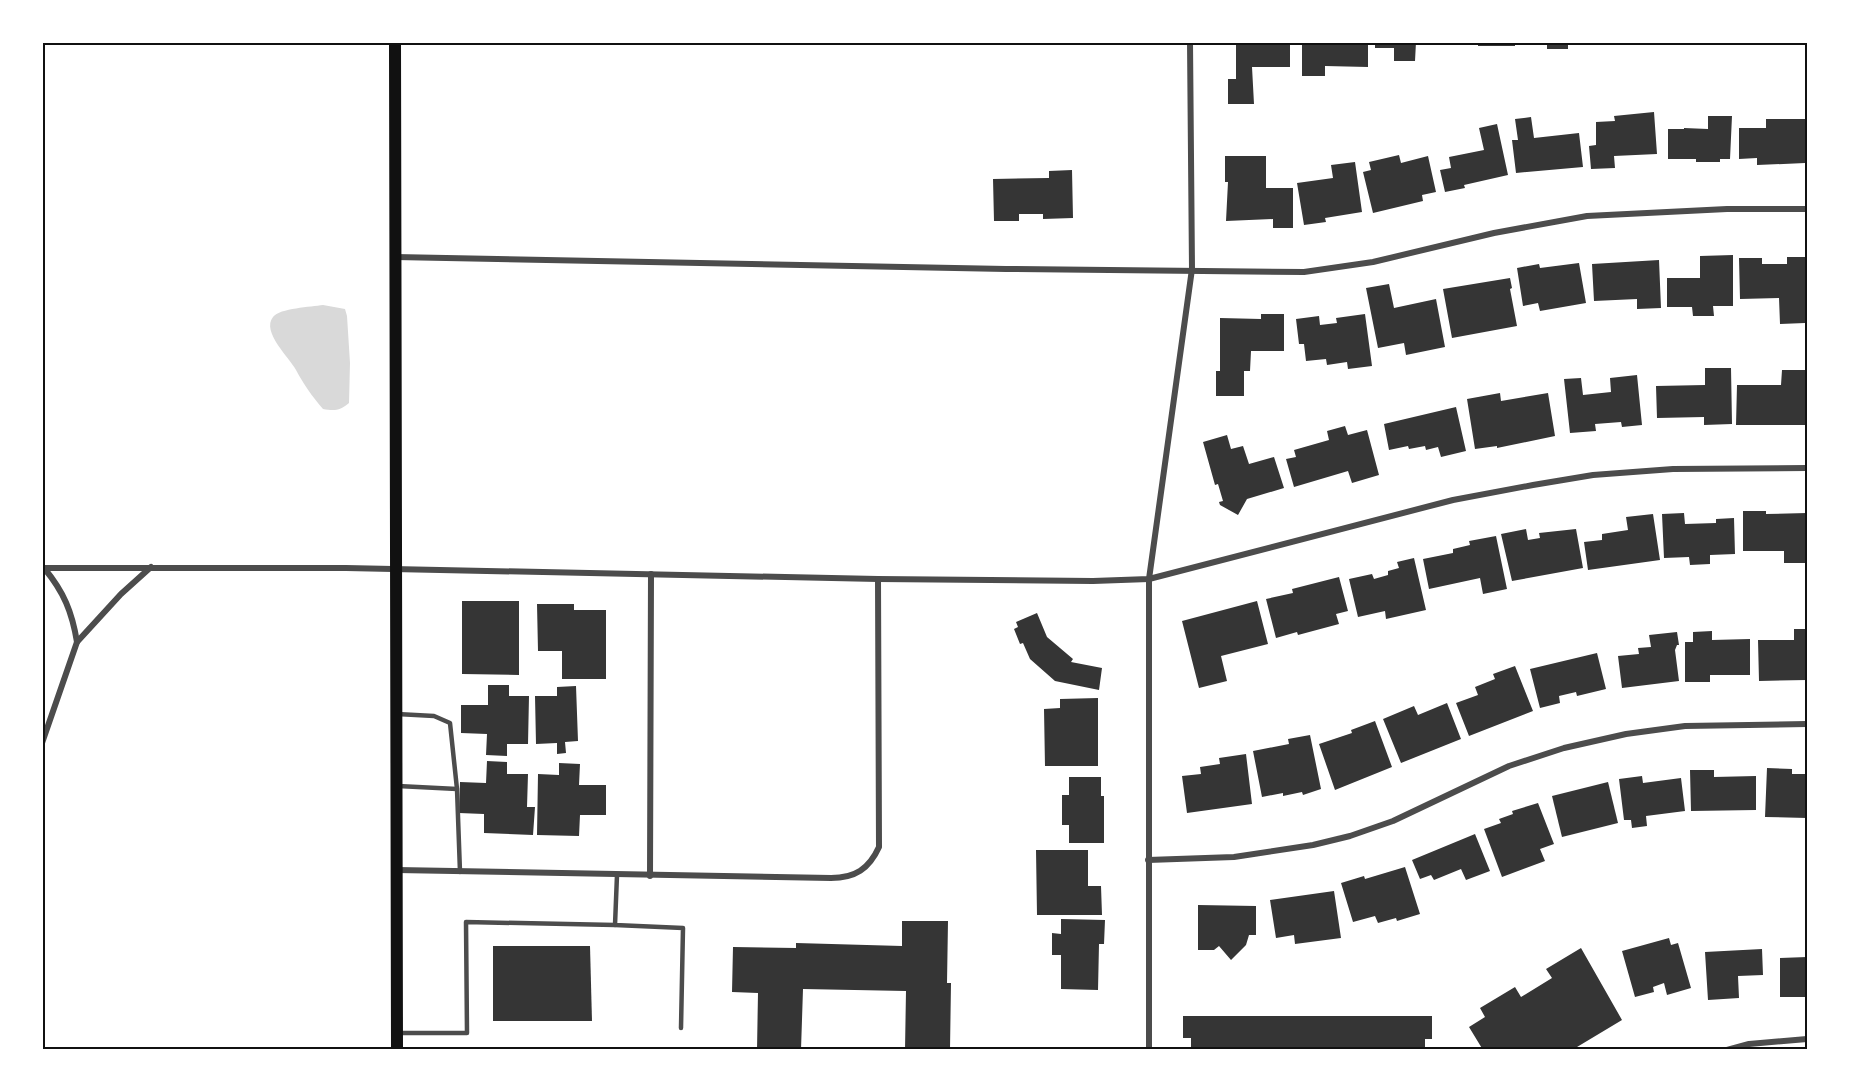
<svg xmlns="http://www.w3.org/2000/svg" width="1849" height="1092" font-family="Montserrat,sans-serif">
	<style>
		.water { fill: #d9d9d9 }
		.building { fill: #353535 }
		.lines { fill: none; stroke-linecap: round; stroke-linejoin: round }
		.service { stroke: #4c4c4c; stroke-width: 4.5 }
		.minor { stroke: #4c4c4c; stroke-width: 6 }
		.secondary { stroke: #111; stroke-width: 12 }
		.neatline { fill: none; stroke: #111; stroke-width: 2 }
	</style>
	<rect width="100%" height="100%" fill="#fff"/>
	<path class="water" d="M323 305 345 309 347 316 350 363 349 403C340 411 334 411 323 409 312 396 304 385 296 370 290 358 261 332 273 317 280 308 311 307 323 305Z"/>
	<g class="building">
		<polygon points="1236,42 1290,42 1290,67 1252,67 1254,104 1228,104 1228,79 1236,79"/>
		<polygon points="1302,42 1368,42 1368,67 1325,66 1325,76 1302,76"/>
		<polygon points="1375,42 1416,42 1415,61 1394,61 1394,48 1375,48"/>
		<rect x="1478" y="42" width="37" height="4"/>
		<rect x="1547" y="42" width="21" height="7"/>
		<polygon points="1654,112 1657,154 1614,156 1615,168 1591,169 1589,146 1596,145 1596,122 1615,121 1614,116"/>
		<polygon points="1708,116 1732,116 1730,159 1720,159 1720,162 1696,162 1696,159 1668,159 1668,129 1684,129 1684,128 1708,129"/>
		<polygon points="1531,117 1534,138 1579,133 1583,167 1516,173 1512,140 1518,140 1515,119"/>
		<polygon points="1766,119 1805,119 1805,163 1757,165 1757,158 1739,159 1739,128 1766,128"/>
		<polygon points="1497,124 1508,175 1464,185 1465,188 1445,192 1440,170 1451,168 1449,157 1484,150 1479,128"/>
		<polygon points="1399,155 1401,163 1428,156 1436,192 1422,195 1423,201 1373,213 1363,172 1371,170 1369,162"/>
		<polygon points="1225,156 1266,156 1266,188 1293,188 1293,228 1273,228 1273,219 1226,221 1228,182 1225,182"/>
		<polygon points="1355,162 1362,212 1325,218 1326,222 1304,225 1297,183 1333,178 1331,165"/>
		<polygon points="1072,170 1073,218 1043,219 1043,214 1019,214 1019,221 994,221 993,179 1049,178 1049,171"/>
		<polygon points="1733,255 1733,306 1713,306 1714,316 1693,316 1692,307 1667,307 1667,278 1700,278 1700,256"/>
		<polygon points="1787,257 1805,257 1805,323 1780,324 1779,298 1740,299 1739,258 1762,258 1762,264 1787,264"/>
		<polygon points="1659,260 1661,308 1637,309 1637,299 1594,301 1592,264"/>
		<polygon points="1579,263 1586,303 1540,311 1538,303 1523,306 1517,268 1539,264 1540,268"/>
		<polygon points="1510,278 1512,288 1510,289 1517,326 1452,338 1443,289"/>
		<polygon points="1389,284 1394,308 1436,299 1445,347 1406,355 1404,343 1378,348 1366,288"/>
		<polygon points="1261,314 1284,314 1284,351 1251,351 1250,371 1244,371 1244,396 1216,396 1216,371 1220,371 1220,318 1261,319"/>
		<polygon points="1365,314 1372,366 1348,369 1347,362 1327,365 1326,359 1306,361 1304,344 1299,344 1296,319 1319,316 1320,325 1337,323 1336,318"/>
		<polygon points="1705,368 1731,368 1732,424 1704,425 1704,417 1657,418 1656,386 1705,385"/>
		<polygon points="1782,370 1807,370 1807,425 1736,425 1737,385 1781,385"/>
		<polygon points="1637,375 1642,425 1622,427 1621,422 1595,424 1596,431 1570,433 1564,379 1581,378 1583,395 1611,392 1610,378"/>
		<polygon points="1500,393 1501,401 1548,393 1555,436 1497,448 1497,446 1475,449 1467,399"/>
		<polygon points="1456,407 1466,451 1441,457 1438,447 1426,450 1425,446 1409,449 1408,446 1389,450 1384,424"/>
		<polygon points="1345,426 1348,435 1367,430 1379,475 1352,483 1348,471 1294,487 1286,459 1296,457 1294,450 1329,440 1327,431"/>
		<polygon points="1227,435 1231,449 1243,446 1249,464 1274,457 1284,488 1247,499 1238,515 1220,505 1219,502 1223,501 1218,484 1215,485 1203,442"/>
		<polygon points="1743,511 1766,511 1766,514 1807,513 1807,563 1784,563 1784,551 1743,551"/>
		<polygon points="1684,513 1685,524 1716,523 1716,519 1734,518 1735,554 1710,555 1710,564 1690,565 1689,557 1664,558 1662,514"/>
		<polygon points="1653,514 1660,560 1588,570 1584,542 1602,540 1602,534 1628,530 1626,517"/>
		<polygon points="1526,529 1528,540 1540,538 1539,533 1576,529 1583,568 1512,581 1501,534"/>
		<polygon points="1496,536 1507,589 1483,594 1480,578 1429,589 1423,559 1453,553 1453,549 1470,545 1469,541"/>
		<polygon points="1414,558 1426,610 1386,619 1385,611 1358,617 1349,579 1372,574 1374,579 1388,575 1388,571 1399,568 1397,562"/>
		<polygon points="1339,577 1348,611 1336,614 1339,624 1298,635 1297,632 1276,638 1266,599 1293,593 1292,589"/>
		<polygon points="462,601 519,601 519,675 462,674"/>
		<polygon points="1257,601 1268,644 1221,656 1227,681 1199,688 1182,621"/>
		<polygon points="537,604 574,604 574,610 606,610 606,679 562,679 562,651 538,651"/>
		<polygon points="1037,613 1047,637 1073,659 1071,662 1102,668 1099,690 1055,681 1030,659 1023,643 1020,644 1014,629 1018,627 1016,622"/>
		<polygon points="1794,629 1807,629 1807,680 1759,681 1758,640 1794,640"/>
		<polygon points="1712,631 1712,640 1750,639 1750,675 1710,675 1710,682 1685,682 1685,642 1693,642 1693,632"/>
		<polygon points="1677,632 1679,645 1677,645 1675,650 1679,681 1622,688 1618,656 1639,654 1638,648 1651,647 1649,635"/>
		<polygon points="1597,653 1606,689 1577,696 1576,692 1559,696 1560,703 1540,708 1530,669"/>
		<polygon points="1515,666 1533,711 1469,736 1456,703 1478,695 1475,687 1495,679 1493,674"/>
		<polygon points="488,685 509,685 509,696 529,696 528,744 507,744 507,756 486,755 487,734 461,733 461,705 488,705"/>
		<polygon points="576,686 578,741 565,742 566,753 557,754 557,743 536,744 535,696 557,696 557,687"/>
		<polygon points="1098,698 1098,766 1045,766 1044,709 1060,708 1060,699"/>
		<polygon points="1447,703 1461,739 1401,763 1383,719 1414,706 1418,715"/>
		<polygon points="1375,721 1392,767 1335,790 1319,744 1352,733 1351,730"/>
		<polygon points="1310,735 1321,789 1303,795 1302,792 1283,796 1283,793 1262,797 1253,751 1289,744 1288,739"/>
		<polygon points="1246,754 1252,804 1187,813 1182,776 1201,774 1200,767 1220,764 1219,758"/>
		<polygon points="487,761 507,762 507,774 528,774 527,807 535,807 533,835 484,833 484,814 459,813 460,782 486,783"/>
		<polygon points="559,763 580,764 579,785 606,785 606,815 580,815 579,836 537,835 538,774 559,775"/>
		<polygon points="1767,768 1792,769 1792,774 1807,774 1807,818 1765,817"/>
		<polygon points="1690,770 1714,770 1714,777 1756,776 1756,810 1691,811"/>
		<polygon points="1642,776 1643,783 1681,778 1685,811 1646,816 1647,826 1632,828 1631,820 1624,820 1619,779"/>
		<polygon points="1069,777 1101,777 1101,796 1104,796 1104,843 1069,843 1069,825 1062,825 1062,795 1069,795"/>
		<polygon points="1608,782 1618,823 1562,837 1552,796"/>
		<polygon points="1538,803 1554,844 1540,849 1545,861 1502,877 1484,829 1501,823 1499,819 1513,814 1512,811"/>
		<polygon points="1475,834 1490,871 1466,880 1461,869 1434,880 1431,875 1420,879 1412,860"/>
		<polygon points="1036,850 1088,850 1088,886 1101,886 1102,915 1037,915"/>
		<polygon points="1405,867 1420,914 1397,921 1396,918 1378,923 1375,916 1353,922 1341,883 1364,876 1365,879"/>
		<polygon points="1334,891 1341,938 1295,944 1294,935 1276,938 1270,900"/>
		<polygon points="1198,905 1256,906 1256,935 1249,935 1246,945 1231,960 1219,946 1214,950 1198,950"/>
		<polygon points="1061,919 1105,920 1104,944 1099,944 1098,990 1061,989 1061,955 1052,955 1052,933 1061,934"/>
		<polygon points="902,921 948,921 947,983 951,983 950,1050 905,1050 906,991 803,989 801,1050 757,1050 758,993 732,992 733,947 796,948 796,943 902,946"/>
		<polygon points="1669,938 1671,945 1678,943 1691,988 1667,995 1664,983 1653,987 1654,992 1635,997 1622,951"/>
		<polygon points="493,946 590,946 592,1021 493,1021"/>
		<polygon points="1581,948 1622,1020 1572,1050 1483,1050 1469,1027 1485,1017 1480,1008 1515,987 1521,997 1552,978 1546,969"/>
		<polygon points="1762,949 1763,975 1738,976 1739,998 1708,1000 1705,952"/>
		<polygon points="1807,957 1807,987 1805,987 1805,997 1780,997 1780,958"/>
		<polygon points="1183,1016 1432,1016 1432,1039 1425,1039 1425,1050 1191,1050 1191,1038 1183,1038"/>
	</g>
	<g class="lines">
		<g class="service">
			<polyline points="397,714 434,716 450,723 457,789 460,872"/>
			<polyline points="398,786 457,789"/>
			<polyline points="617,875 615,925 683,928 681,1028"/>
			<polyline points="399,1033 467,1033 466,922 615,925"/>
		</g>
		<g class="minor">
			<polyline points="395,257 1006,269 1304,272 1373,262 1494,233 1587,216 1727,209 1807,209"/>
			<polyline points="42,568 346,568 878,579 1093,581 1149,579 1453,500 1533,485 1593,475 1673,469 1807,468"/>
			<path d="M44 568C64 592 72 612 77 642"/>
			<polyline points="42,743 77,642 121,594 151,567"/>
			<polyline points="1148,860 1234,857 1313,845 1350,836 1393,821 1509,766 1564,748 1626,734 1685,726 1807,724"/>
			<path d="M397 870 831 878C855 878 869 869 879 847L878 579"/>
			<polyline points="650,876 651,574"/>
			<polyline points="1149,1050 1149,579 1192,269 1190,42"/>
			<polyline points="1727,1050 1749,1044 1807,1039"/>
		</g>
		<polyline class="secondary" points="395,42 397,1050"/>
	</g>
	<rect width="1849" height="1092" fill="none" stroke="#ffffff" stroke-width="87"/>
	<rect x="44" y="44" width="1762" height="1004" class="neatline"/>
</svg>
